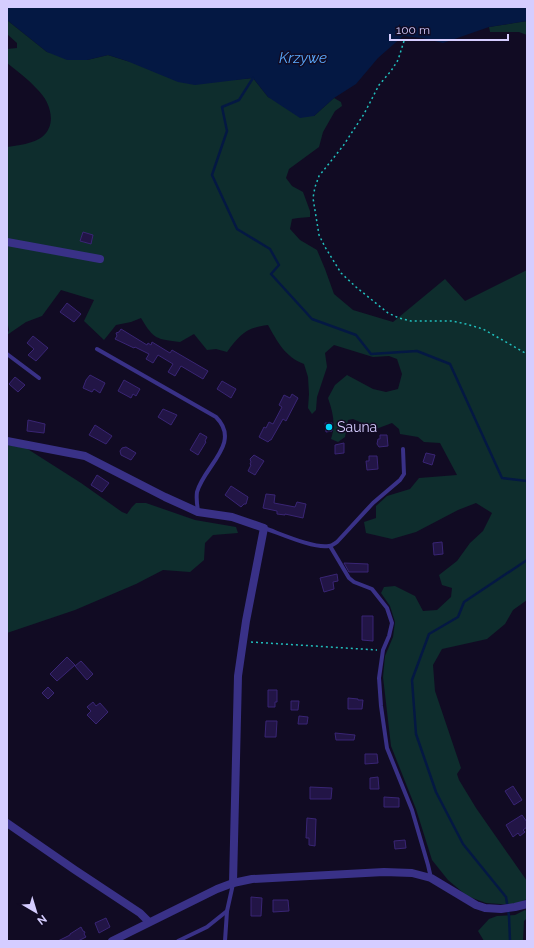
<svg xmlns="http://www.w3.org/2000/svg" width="534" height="948" font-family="Raleway,sans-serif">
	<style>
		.green { fill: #0e2d2d }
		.water { fill: #041843 }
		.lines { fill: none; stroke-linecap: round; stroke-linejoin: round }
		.stream { stroke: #041843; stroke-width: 2.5 }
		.building { fill: #221546; stroke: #392574 }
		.path { stroke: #21bfbd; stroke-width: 1.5; stroke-dasharray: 2 3; stroke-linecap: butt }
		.service { stroke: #393187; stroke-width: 4 }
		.minor { stroke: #393187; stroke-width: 8 }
		.poi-dot { fill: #00d2f8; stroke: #110b23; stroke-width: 1.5 }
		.labels { text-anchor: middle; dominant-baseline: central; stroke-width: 3; stroke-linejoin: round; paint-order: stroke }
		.poi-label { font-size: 14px; fill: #d5cdff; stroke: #110b23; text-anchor: start }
		.water-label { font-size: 15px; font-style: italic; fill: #5babff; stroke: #110b23 }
	</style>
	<rect width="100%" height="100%" fill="#110b23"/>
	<g class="green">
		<path d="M7 20 47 52 87 60 108 55 127 61 232 80 253 78 268 97 314 116 334 98 341 102 342 106 335 111 323 132 319 147 289 169 286 178 292 186 303 192 310 211V217L298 218 292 219 290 229 300 240 317 250 325 269 334 294 353 310 393 322 445 279 465 301 527 270V600L513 610 505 624 487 639 442 649 433 665 435 691 461 768 457 774 459 780 476 808 527 881V899L514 905 486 903 467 896 448 880 432 860 416 809 391 746 383 677 385 656 393 637 395 622 390 606 381 593 384 587 395 586 415 596 423 611 437 610 451 597 452 588 442 585 439 575 457 561 470 543 483 531 492 513 476 503 458 510 416 532 392 539 366 533 364 522 376 518V506L387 496 410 489 419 478 457 475 440 443 424 442 418 437 400 434 399 429 392 423 376 429 353 419 348 420 345 437 338 442 331 439C336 425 333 412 328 398L335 385 347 375 373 389 386 392 398 389 402 374 397 359 389 356 373 357 334 345 325 353 327 367 317 397 316 410 312 414 308 408 309 394 308 377 304 364C285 357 277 341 268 325 245 328 240 335 227 352L216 349 207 350 194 334 180 342C157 339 154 340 141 318L131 322 116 325 104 340 84 321 94 300 61 290 42 316 26 322 7 335 9 330 8 325 7 326V147C16 146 35 143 42 137 58 124 50 101 37 89 28 79 17 71 7 63V49L17 48V43L7 34Z"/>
		<polygon points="527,21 527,35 519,32 490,32 489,27"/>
		<polygon points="7,445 26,448 81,483 122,512 127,514 132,507 136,503 146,503 195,520 236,527 238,533 213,535 205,543 204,560 190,572 163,570 136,584 75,610 7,633"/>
		<polygon points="525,910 527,911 527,918 524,921 523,941 484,941 478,931 489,919 497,916 515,915"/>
	</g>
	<polygon class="water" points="7,7 527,7 527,21 489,27 443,43 422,38 403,36 378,58 356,84 334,98 314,116 300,118 268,97 253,78 195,85 178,82 127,61 108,55 87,60 67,60 47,52 7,20"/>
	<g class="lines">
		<g class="stream">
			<polyline points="253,78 239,100 222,107 227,131 212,175 237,229 270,249 279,265 271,274 312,319 356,335 371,354 417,351 450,364 502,478 527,481"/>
			<polyline points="510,941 509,916 506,897 463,844 436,792 416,734 412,680 429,634 458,617 464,602 527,560"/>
		</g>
	</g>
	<g class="building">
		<polygon points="83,232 93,235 91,244 80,241"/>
		<polygon points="67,303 81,314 74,322 60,312"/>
		<polygon points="121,329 147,345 148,343 151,345 152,342 170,353 172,350 208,371 203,379 181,366 175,376 168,372 173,364 158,355 153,363 146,359 149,354 135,347 134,348 115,339 117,336 116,333 119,332"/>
		<polygon points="33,336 48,348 36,361 28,355 34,349 27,343"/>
		<polygon points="90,375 105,383 100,393 94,389 92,392 83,388 86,380"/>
		<polygon points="15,377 25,385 18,392 9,384"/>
		<polygon points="124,380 140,389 136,396 133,394 131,398 118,391"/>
		<polygon points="222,381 236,389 231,398 217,389"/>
		<polygon points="292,394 298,398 286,421 283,419 271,440 270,440 268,442 259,437 264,427 266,428 269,422 273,424 282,407 279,405 284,395 290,398"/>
		<polygon points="163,409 177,415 171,425 158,417"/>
		<polygon points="28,420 45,424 44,433 27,431"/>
		<polygon points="325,423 332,423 332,431 326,432"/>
		<polygon points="95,425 112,436 106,444 89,435"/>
		<polygon points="200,433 207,437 205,441 206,442 198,455 190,450"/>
		<polygon points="380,435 387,435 388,446 379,447 377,444 378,439 380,439"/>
		<polygon points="344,443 344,453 335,454 335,445"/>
		<polygon points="126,447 136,453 131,460 121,455 120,451 122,448"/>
		<polygon points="426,453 435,455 432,465 423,462"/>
		<polygon points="254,455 264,461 255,475 248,471 251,465 250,464 251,462 250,459"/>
		<polygon points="369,456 377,456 378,469 367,470 366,461 369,461"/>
		<polygon points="97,475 109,483 102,492 91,485"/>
		<polygon points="231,486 248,497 246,504 244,504 241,507 225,495"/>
		<polygon points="266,494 275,495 274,503 295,507 297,502 306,504 303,518 285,514 285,515 277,514 277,511 263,508"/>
		<polygon points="442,542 443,554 434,555 433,543"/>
		<polygon points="344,563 368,564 368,572 349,572"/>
		<polygon points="337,574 338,581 333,582 334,589 324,592 320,578"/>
		<polygon points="362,616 373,616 373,641 362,640"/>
		<polygon points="67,657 75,665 57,681 50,674"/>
		<polygon points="81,661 93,674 87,680 75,666"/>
		<polygon points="48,687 54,693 48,699 42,693"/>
		<polygon points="268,690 277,690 277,702 275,702 275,707 268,707"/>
		<polygon points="348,698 358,699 358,700 363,700 362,709 348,709"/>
		<polygon points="291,701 299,701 298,710 291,710"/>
		<polygon points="93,702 96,706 100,703 108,712 96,724 87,715 91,711 87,707"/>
		<polygon points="299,716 308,717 307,724 298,724"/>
		<polygon points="266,721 277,721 276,737 265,737"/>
		<polygon points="335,733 355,735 354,740 336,740"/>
		<polygon points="365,754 377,754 378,763 365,764"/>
		<polygon points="378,777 379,789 370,789 370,778"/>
		<polygon points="513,786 522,800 514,805 505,791"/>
		<polygon points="310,787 332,788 331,799 310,799"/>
		<polygon points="384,797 399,798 399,807 384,807"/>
		<polygon points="522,815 527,822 527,827 523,830 525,832 520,836 518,833 513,837 506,825"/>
		<polygon points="307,818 316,819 315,846 309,845 309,838 306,838"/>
		<polygon points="405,840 406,848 395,849 394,841"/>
		<polygon points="251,897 262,898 261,916 251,916"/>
		<polygon points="273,900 288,900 289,911 273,912"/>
		<polygon points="106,918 110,927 99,933 95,923"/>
		<polygon points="81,927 83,931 85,932 84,934 86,937 78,941 58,941 70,935 70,934"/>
	</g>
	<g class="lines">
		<g class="path">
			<polyline points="404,41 398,60 391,71 379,85 364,114 343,146 319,176 315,187 313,198 319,235 325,247 341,273 356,287 388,313 399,318 411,321 452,321 466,324 483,329 527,354"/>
			<polyline points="251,642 377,650"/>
		</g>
		<g class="service">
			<path d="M97 349 216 417C242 443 204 466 197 492 196 499 197 505 198 511"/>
			<polyline points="7,354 39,378"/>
			<path d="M264 528C279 533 314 549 329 546 332 546 335 543 337 542L373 503 400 480 404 474 403 449"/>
			<polyline points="330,546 349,578 354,582 372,589 387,608 392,623 389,636 383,650 379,678 381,706 387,748 412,810 428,865 431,878"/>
			<polyline points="178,941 207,927 227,911 233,884"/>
			<polyline points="225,941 227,911"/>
		</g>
		<g class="minor">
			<polyline points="7,242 100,259"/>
			<polyline points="7,441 85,456 165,497 198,512 232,517 264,528 246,621 238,676 233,883"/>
			<polyline points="7,823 75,870 140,913 149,922"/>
			<polyline points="112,941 217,889 233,883 252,879 384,872 412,873 431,878 476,905 485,908 501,909 515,907 527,904"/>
		</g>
	</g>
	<circle class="poi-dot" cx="329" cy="427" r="4"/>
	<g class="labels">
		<g class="poi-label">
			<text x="337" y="427">Sauna</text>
		</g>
		<g class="water-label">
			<text x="303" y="58">Krzywe</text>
		</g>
	</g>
	<rect width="534" height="948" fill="none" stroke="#d5cdff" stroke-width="16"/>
	<g transform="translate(36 912) rotate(142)" stroke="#110b23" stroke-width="3" paint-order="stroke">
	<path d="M0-3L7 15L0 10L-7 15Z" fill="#d5cdff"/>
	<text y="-6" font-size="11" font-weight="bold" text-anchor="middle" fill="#d5cdff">N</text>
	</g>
	<path d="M390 34v6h118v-6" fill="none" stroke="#d5cdff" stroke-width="2"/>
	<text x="396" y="34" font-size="12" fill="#d5cdff" stroke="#110b23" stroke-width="3" paint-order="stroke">100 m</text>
</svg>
